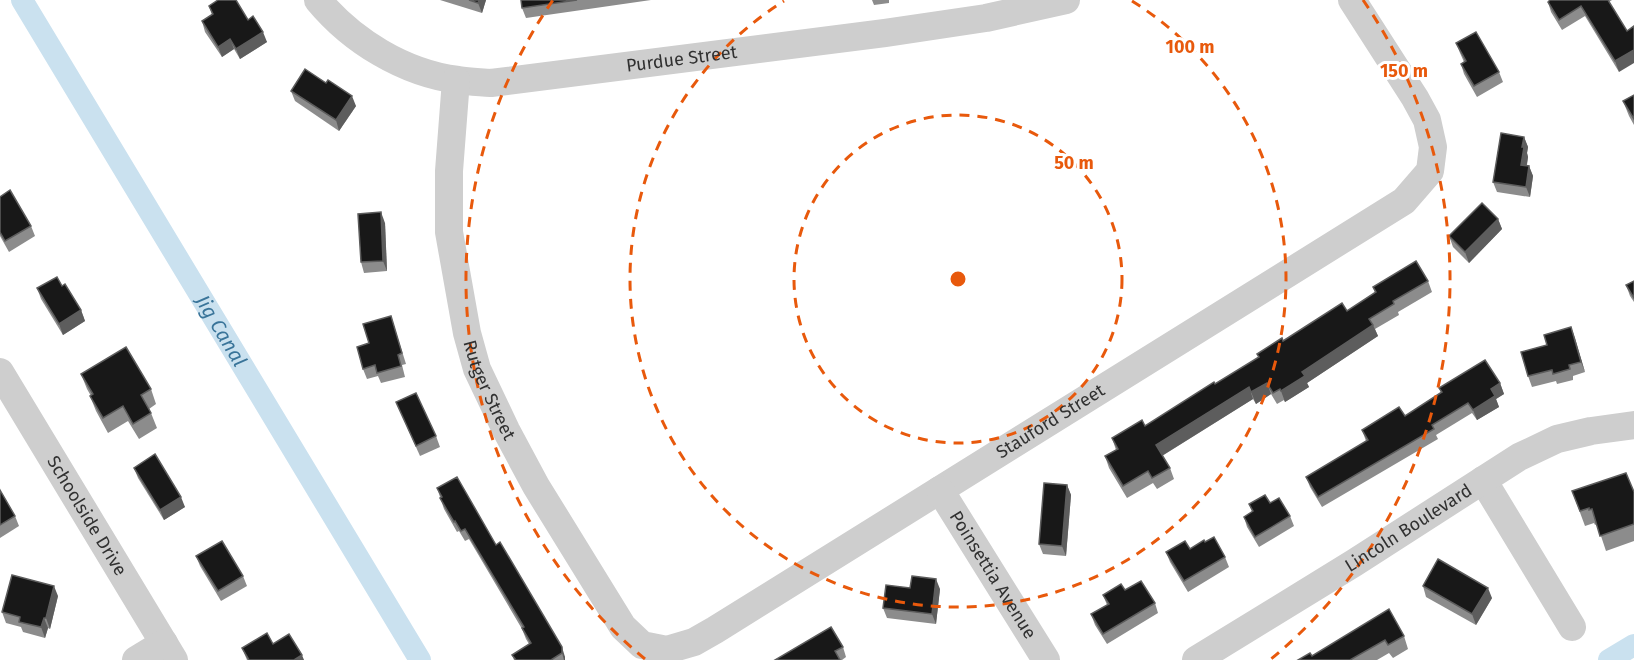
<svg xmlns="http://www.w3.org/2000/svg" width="1634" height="660" font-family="'Fira Sans',sans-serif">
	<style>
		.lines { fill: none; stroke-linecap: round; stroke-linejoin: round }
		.canal { stroke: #cae1ef; stroke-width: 22 }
		.minor { stroke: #cecece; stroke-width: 28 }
		.wall { fill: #8c8c8c }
		.shaded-wall { fill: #5d5d5d }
		.building { fill: #181818; stroke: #5d5d5d; stroke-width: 1.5 }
		.ring { fill: none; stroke: #e8590c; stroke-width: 3; stroke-dasharray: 10 8 }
		.labels { text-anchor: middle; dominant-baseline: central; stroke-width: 6; stroke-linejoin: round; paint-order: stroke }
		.street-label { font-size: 18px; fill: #313131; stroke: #fff }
		.water-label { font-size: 20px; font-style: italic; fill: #397499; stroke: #fff }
		.centre { fill: #e8590c; stroke: #fff; stroke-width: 3 }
		.ring-label { font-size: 18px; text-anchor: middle; font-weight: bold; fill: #e8590c; stroke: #fff; stroke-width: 6; stroke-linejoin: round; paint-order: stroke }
	</style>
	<rect width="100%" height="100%" fill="#fff"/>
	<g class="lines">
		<g class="canal">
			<path id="s1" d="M22 0 420 660"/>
			<polyline points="1609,660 1634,645"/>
		</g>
		<g class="minor">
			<path id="s2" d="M318 0C352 41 404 73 458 80 469 82 480 82 491 83L885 33 986 18 1066 0"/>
			<path id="s3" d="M456 80 449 171V232L467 333 477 369 506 430 536 486 623 627 642 645 667 650 694 642 715 630 1404 201 1430 171 1433 147 1427 120 1415 98 1352 0"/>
			<path id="s4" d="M0 372 174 660"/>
			<polyline points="1483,480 1572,627"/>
			<path id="s5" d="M940 490 1046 660"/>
			<polyline points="136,660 164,643"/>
			<path id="s6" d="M1196 660 1354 563 1519 457 1557 439 1591 431 1634 425"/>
		</g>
	</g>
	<g class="wall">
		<polygon points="440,0 486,0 482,13"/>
		<polygon points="521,0 651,0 526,18 522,8"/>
		<polygon points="872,0 889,0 889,3 874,5"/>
		<polygon points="1550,0 1612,0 1609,2 1619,72 1585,16 1562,30 1551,12 1548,2"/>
		<polygon points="209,6 248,20 267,42 240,59 234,49 222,57 205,32 202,21 212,15"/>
		<polygon points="1456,43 1499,72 1503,82 1477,97 1464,74 1461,64 1464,62 1460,53"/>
		<polygon points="291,91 356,106 339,131 295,101"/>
		<polygon points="1634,95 1634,125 1629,116 1623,101"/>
		<polygon points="1524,137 1528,147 1527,153 1528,157 1527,165 1529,166 1533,176 1530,197 1497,192 1493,182"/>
		<polygon points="0,197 31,226 35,236 9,252 0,236"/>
		<polygon points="1498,219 1502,229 1469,263 1453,247 1449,236"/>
		<polygon points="385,223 387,271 364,273 361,262"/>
		<polygon points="1428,281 1432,292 1398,312 1399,315 1375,329 1378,336 1307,383 1309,387 1285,402 1284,400 1277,404 1271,394 1256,404 1253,399 1162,456 1170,468 1174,479 1157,489 1153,483 1127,498 1109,468 1105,456 1116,450 1112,438 1145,426 1259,357 1257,354 1347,311 1375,293 1373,287"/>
		<polygon points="1634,281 1634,302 1630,296 1626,285"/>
		<polygon points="37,288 81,310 85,321 63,335 41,299"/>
		<polygon points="391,316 406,364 402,365 405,377 381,383 378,376 367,379 363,369 369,343"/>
		<polygon points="1571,327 1585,372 1573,376 1573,380 1557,384 1556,381 1532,387 1528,376 1547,345"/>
		<polygon points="81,374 151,389 156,404 149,409 151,413 157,428 139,439 128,421 108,433 96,411 90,396 91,396 87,389"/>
		<polygon points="1500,383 1504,394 1496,399 1499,407 1477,420 1472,413 1436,435 1438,439 1322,507 1310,487 1306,477 1366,441 1362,430 1405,416 1441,393 1439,388"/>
		<polygon points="396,402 436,436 440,447 420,456"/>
		<polygon points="134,468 185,507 164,520 138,478"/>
		<polygon points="1067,485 1071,495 1066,556 1043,554 1039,544"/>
		<polygon points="437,488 496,545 565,657 565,660 514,660 512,655 529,644 526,639 522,629 469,539 465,541 459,531 457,532 444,509"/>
		<polygon points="0,490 15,516 19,526 0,538"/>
		<polygon points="1572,491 1634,492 1634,541 1606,551 1597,524 1595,525 1594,523 1585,526"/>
		<polygon points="1270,503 1290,516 1294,526 1259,547 1247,527 1244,517 1252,512 1249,504"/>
		<polygon points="1205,542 1225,557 1229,567 1188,592 1170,562 1166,552 1190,549"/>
		<polygon points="196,556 243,576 247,586 221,601 200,566"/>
		<polygon points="1423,586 1492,598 1476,625 1426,597"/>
		<polygon points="910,588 940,589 936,624 887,618 883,608"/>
		<polygon points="1125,590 1155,603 1158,613 1107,644 1095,625 1091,614 1107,605 1103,595"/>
		<polygon points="58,596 50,629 48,628 45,638 23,632 21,627 6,623 2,612"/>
		<polygon points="1404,636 1408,649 1393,658 1389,653 1377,660 1298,660 1312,656"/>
		<polygon points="273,644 304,660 247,660 242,648"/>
		<polygon points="843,647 846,657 842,660 775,660"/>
	</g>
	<g class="shaded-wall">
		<polygon points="479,0 486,0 482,13 478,3"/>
		<polygon points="263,32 267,42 240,59 236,49"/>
		<polygon points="230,39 234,49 222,57 218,47"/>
		<polygon points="1634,50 1634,63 1619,72 1615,61"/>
		<polygon points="352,96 356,106 339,131 336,120"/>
		<polygon points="1524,137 1528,147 1527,153 1528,157 1525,175 1521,165"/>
		<polygon points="1529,166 1533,176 1530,197 1526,187"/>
		<polygon points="381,212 385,223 387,271 383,261"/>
		<polygon points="1498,219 1502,229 1469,263 1465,252"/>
		<polygon points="81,310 85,321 63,335 59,324"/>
		<polygon points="1373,325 1378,336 1307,383 1309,387 1285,402 1281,391 1302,372"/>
		<polygon points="1571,327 1575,338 1585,372 1581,362"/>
		<polygon points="1267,383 1271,394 1256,404 1251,392"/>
		<polygon points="1500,383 1504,394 1496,399 1499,407 1477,420 1473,410 1491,389"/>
		<polygon points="1249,387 1253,399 1160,457 1156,445"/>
		<polygon points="1067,485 1071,495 1066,556 1062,546"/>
		<polygon points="181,497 185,507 164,520 160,510"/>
		<polygon points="936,579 940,589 936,624 932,614"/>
		<polygon points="54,586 58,596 50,629 46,618"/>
		<polygon points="1488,588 1492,598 1476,625 1472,614"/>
		<polygon points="44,618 48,628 45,638 41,627"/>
		<polygon points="562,647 565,657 565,660 564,660 562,653"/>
		<polygon points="302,655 304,660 294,660"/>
	</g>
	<g class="building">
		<polygon points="218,0 236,0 248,20 253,16 263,32 236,49 230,39 218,47 202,21 213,14 209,6"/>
		<polygon points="469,0 479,0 478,3"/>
		<polygon points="521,0 577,0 522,8"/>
		<polygon points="1550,0 1608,0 1627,31 1634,26 1634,50 1615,61 1581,6 1559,20 1548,2"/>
		<polygon points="1476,32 1499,72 1474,86 1461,64 1466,61 1456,43"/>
		<polygon points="305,69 326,83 328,80 352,96 336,120 291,91"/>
		<polygon points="1634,95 1634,119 1623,101"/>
		<polygon points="1501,133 1524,137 1522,147 1524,147 1521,165 1529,166 1526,187 1493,182"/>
		<polygon points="10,190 31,226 5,241 0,232 0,197"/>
		<polygon points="1482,203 1498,219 1465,252 1449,236"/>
		<polygon points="381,212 383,261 361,262 358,214"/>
		<polygon points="1416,261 1428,281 1393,301 1394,304 1369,319 1373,325 1302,372 1305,376 1281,391 1280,389 1273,393 1267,383 1251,392 1249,387 1156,445 1170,468 1152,478 1148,471 1123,486 1105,456 1118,449 1112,438 1142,420 1145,426 1214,382 1215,384 1259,357 1257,354 1282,338 1283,341 1342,303 1347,311 1376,292 1373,287"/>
		<polygon points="57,277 62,286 65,284 81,310 59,324 37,288"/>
		<polygon points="1634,281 1634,298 1626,285"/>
		<polygon points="391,316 402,353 398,355 401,366 377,373 375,365 363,369 357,347 369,343 363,324"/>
		<polygon points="1571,327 1581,362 1569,365 1570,369 1553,374 1552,370 1528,376 1521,352 1547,345 1544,335"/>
		<polygon points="126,347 151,389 141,395 151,413 133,424 123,406 103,418 90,396 93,394 81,374"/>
		<polygon points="1485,360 1500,383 1491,389 1495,396 1473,410 1468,403 1432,425 1434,429 1318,497 1306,477 1368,440 1362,430 1399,407 1405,416 1442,392 1439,388"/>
		<polygon points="416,393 436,436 416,446 396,402"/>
		<polygon points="155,454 181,497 160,510 134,468"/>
		<polygon points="1626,473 1634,492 1634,524 1600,536 1592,509 1589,510 1589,508 1580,511 1572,491"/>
		<polygon points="457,477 496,545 500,542 562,647 562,653 551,660 516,660 512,655 531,643 522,628 524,627 465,529 461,531 455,521 454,522 440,498 442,497 437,488"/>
		<polygon points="1044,483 1067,485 1062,546 1039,544"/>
		<polygon points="0,490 15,516 0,525"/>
		<polygon points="1265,495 1270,503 1279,498 1290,516 1255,537 1244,517 1253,511 1249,504"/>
		<polygon points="1214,537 1225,557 1184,581 1166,552 1185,541 1190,549 1204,540 1205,542"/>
		<polygon points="222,541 243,576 218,591 196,556"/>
		<polygon points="1438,559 1488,588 1472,614 1423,586"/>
		<polygon points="12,575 54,586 46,618 44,618 41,627 19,622 20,617 2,612"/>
		<polygon points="912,576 936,579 932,614 883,608 886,585 910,588"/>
		<polygon points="1141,581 1155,603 1103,634 1091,614 1109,604 1103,595 1121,584 1125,590"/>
		<polygon points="1389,609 1404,636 1388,645 1385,640 1350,660 1298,660 1310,653 1312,656"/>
		<polygon points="831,627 843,647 835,651 840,660 775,660"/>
		<polygon points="267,633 273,644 289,634 302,655 294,660 249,660 242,648"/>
	</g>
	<g class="ring">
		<circle cx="958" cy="279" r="164"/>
		<path d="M1132 1A328 328 0 1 1 784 1"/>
		<path d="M645 659A492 492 0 0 1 553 0M1363 0A492 492 0 0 1 1271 659"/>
	</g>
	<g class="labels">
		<g class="street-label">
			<text stroke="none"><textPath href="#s2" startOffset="390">Purdue Street</textPath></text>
			<text stroke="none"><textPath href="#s3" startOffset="316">Rutger Street</textPath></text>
			<text stroke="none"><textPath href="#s3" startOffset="1088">Stauford Street</textPath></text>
			<text stroke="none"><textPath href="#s4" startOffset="168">Schoolside Drive</textPath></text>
			<text stroke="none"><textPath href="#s6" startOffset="250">Lincoln Boulevard</textPath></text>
			<text stroke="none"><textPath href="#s5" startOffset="100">Poinsettia Avenue</textPath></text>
		</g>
		<g class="water-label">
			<text stroke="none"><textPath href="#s1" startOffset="386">Jig Canal</textPath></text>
		</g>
	</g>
	<circle cx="958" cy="279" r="9" class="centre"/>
	<g class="ring-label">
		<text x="1190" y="53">100 m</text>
		<text x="1404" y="77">150 m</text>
		<text x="1074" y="169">50 m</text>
	</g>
</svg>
